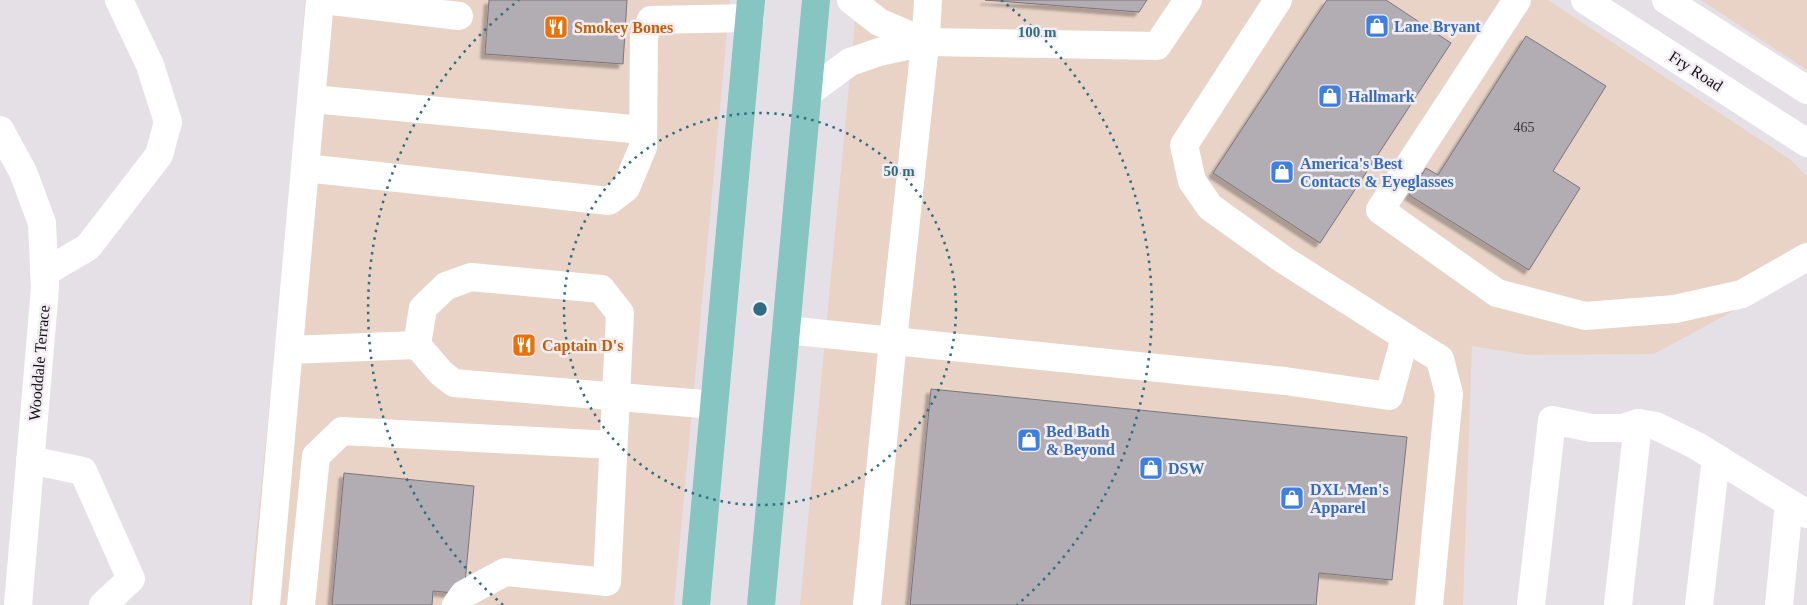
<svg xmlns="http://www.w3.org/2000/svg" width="1807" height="605" font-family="'Times New Roman',serif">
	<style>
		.commercial { fill: #e9d3c7 }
		.building { fill: #b2adb3; stroke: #7b767b; filter: url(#shadow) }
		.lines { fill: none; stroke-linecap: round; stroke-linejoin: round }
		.minor { stroke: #fff; stroke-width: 28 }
		.major { stroke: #86c5c2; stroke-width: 28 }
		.ring { fill: none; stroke: #2f6d83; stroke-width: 2.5; stroke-dasharray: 2.5 5 }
		.labels { text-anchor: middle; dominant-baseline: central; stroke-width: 5; stroke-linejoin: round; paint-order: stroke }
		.number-label { font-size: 14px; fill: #39363a }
		.shop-label { font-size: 16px; font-weight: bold; fill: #366cbe; stroke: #f2edf3; text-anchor: start }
		.food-label { font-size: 16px; font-weight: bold; fill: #c56008; stroke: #f2edf3; text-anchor: start }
		.street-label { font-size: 16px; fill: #110f11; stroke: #f2edf3 }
		.centre { fill: #2f6d83; stroke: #f2edf3; stroke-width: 2.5 }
		.ring-label { font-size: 15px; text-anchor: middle; font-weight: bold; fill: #2f6d83; stroke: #f2edf3; stroke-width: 5; stroke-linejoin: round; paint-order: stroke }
	</style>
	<defs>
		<filter id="shadow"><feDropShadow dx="-4.5" dy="4.5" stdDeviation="1" flood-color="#0004"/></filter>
	</defs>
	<rect width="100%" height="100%" fill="#e5e0e6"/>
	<g class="commercial">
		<polygon points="305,0 730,0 674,605 249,605 290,205"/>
		<polygon points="857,0 1548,0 1791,160 1807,176 1807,271 1654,354 1527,355 1472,346 1463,605 800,605"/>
		<polygon points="1701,0 1807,0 1807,70"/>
	</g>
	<g class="building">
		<polygon points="489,0 627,0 623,64 485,54"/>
		<polygon points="985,0 1147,0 1139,12"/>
		<polygon points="1327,0 1386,0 1451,43 1320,243 1213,173"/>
		<polygon points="1526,36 1606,86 1553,171 1580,188 1529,270 1409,195 1426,168 1438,175"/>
		<polygon points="931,389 1407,437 1392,580 1319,573 1316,605 910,605"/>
		<polygon points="344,473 474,486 464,594 433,591 432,605 332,605"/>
	</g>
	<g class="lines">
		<g class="minor">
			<polyline points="323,0 459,16"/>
			<polyline points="851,0 879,22 925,42"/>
			<polyline points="1278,0 1184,145 1192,181 1210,207 1284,260 1440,359 1449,394 1429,605"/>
			<polyline points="1517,0 1380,210 1497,293 1585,316 1675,309 1742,294 1807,257"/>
			<polyline points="1585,0 1807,143"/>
			<polyline points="1666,0 1807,90"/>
			<polyline points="808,93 850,62 879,52 925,42 1157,46 1188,0"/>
			<polyline points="312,99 643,130"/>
			<polyline points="0,130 23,172 42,223 45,288 18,605"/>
			<polyline points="305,168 609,201 626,188 643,147 644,35 651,20 750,18"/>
			<polyline points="44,273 88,247 159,155 168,122 150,65 119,0"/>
			<polyline points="786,330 1285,381 1389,396 1405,337"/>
			<polyline points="289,350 417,345"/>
			<polyline points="30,460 83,471 131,579 103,605"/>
			<polyline points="266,605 320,0"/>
			<polyline points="301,605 316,456 342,431 613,445"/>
			<path d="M456 605 464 594 505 572 607 582C611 493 615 403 620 313L601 289 471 277 446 286 423 308 417 345 441 373 454 383 714 405"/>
			<polyline points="867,605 893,340 926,35 928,0"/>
			<polyline points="1531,605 1552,420 1591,428 1622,428 1638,423 1656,426 1697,446 1807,514"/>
			<polyline points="1618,605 1638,423"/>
			<polyline points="1699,605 1716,458"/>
			<polyline points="1779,605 1789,503"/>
		</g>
		<g class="major">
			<polyline points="696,605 751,0"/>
			<polyline points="761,605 816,0"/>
		</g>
	</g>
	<g class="ring">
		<circle cx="760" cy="309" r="196"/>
		<path d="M503 605A392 392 0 0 1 519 0M1001 0A392 392 0 0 1 1017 605"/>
	</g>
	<defs>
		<g id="shop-square" transform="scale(1.25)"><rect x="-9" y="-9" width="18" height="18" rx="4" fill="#3f7fe0" stroke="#f2edf3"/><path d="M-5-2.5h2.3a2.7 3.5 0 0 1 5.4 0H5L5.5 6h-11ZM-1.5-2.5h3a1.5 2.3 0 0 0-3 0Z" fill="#fff"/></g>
		<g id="restaurant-square" transform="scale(1.25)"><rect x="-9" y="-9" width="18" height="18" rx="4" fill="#e8710a" stroke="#f2edf3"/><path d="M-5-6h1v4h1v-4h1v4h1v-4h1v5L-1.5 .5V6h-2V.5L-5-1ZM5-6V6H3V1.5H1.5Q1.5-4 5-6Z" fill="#fff"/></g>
	</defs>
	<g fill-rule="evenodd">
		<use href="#shop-square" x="1377" y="26"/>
		<use href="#restaurant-square" x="556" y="27"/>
		<use href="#shop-square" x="1330" y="96"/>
		<use href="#shop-square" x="1282" y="172"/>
		<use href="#restaurant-square" x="524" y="345"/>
		<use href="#shop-square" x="1029" y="440"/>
		<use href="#shop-square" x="1151" y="468"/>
		<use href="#shop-square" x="1292" y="498"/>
	</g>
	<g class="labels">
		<g class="number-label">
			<text x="1524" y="127">465</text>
		</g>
		<g class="shop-label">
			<text x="1394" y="26">Lane Bryant</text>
			<text x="1348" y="96">Hallmark</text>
			<text x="1300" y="163">America's Best<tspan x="1300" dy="18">Contacts &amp; Eyeglasses</tspan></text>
			<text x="1046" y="431">Bed Bath<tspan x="1046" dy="18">&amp; Beyond</tspan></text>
			<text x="1168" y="468">DSW</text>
			<text x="1310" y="489">DXL Men's<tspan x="1310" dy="18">Apparel</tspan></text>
		</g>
		<g class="food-label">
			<text x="574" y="27">Smokey Bones</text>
			<text x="542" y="345">Captain D's</text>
		</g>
		<g class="street-label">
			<text transform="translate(1696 71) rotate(33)">Fry Road</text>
			<text transform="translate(39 363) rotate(-85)">Wooddale Terrace</text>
		</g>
	</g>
	<circle cx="760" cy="309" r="8" class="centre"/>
	<g class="ring-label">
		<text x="1037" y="37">100 m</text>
		<text x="899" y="176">50 m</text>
	</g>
</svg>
